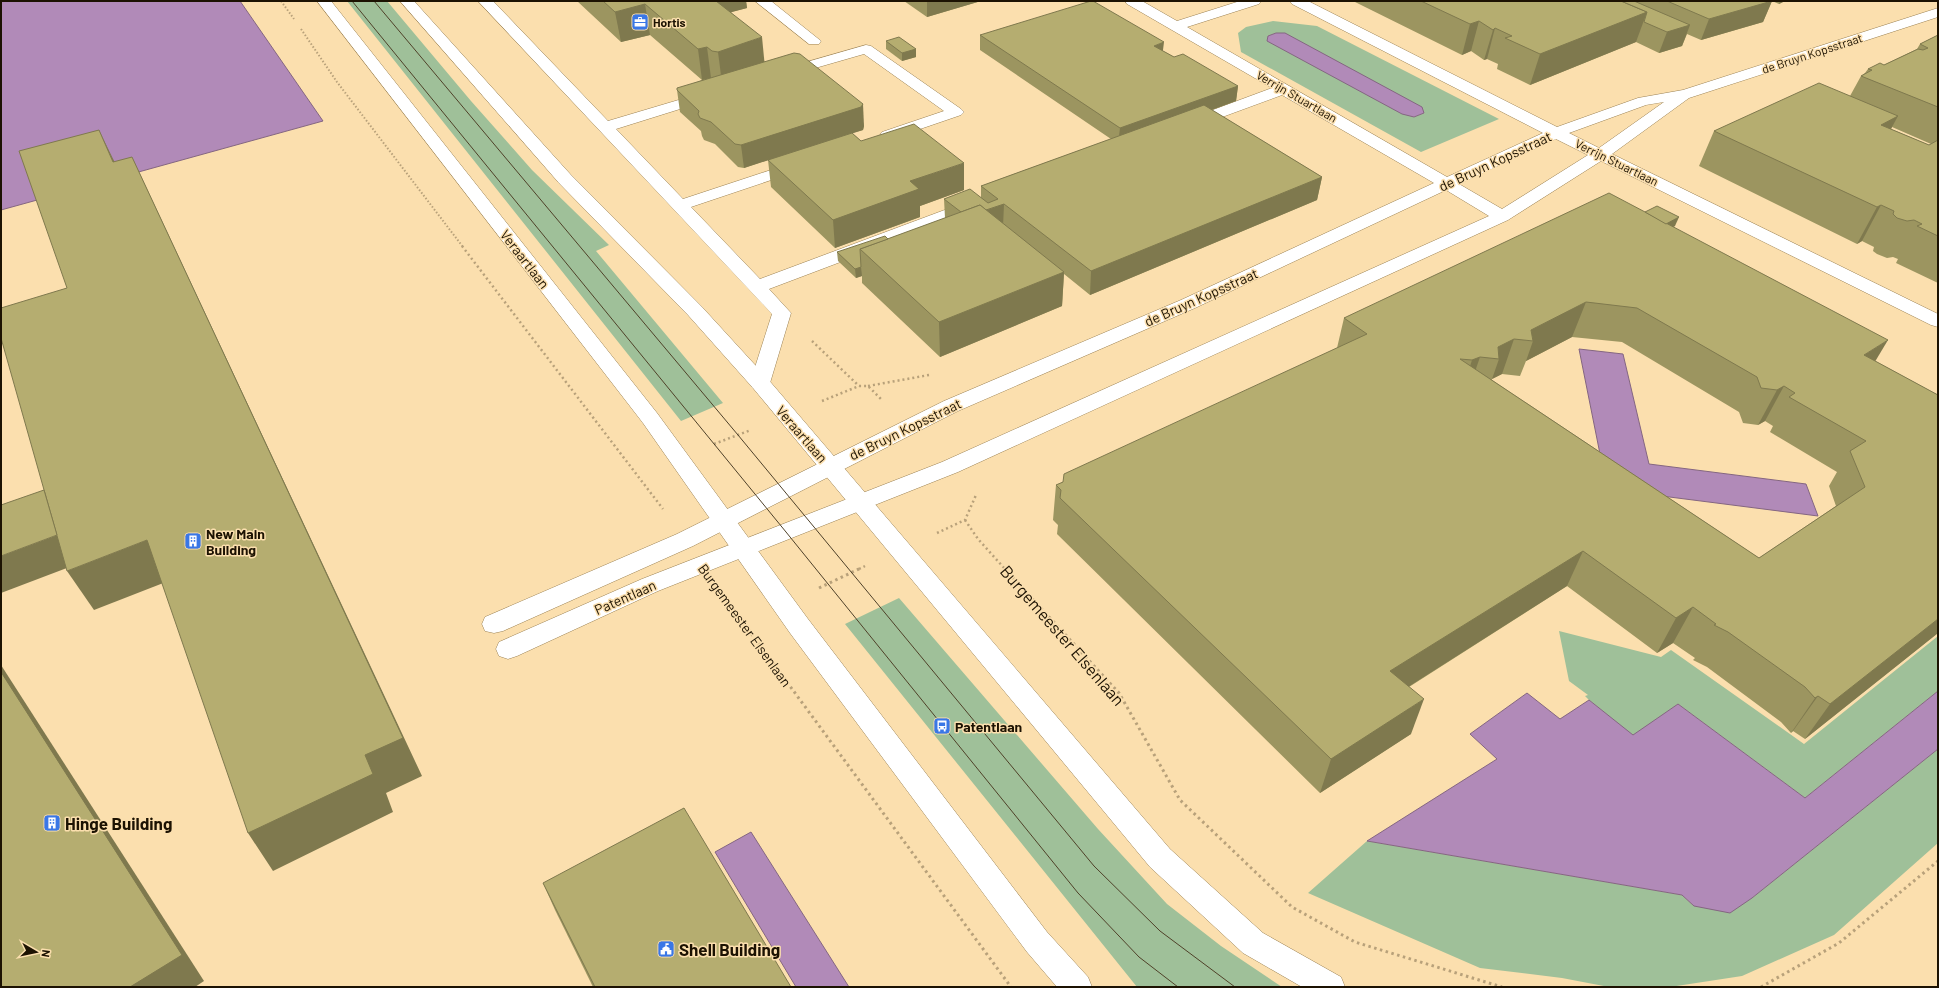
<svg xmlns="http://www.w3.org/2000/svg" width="1939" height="988" font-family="Barlow,sans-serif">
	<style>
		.green { fill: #9fc099; fill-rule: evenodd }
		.water { fill: #b18ab8; stroke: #846681 }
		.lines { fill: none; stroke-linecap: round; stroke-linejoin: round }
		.minor-casing { stroke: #9b8254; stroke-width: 1 }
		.major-casing { stroke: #9b8254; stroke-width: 1 }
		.path-far2 { stroke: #b8a17a; stroke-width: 2; stroke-dasharray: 1.5 2; stroke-linecap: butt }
		.path-far1 { stroke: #b8a17a; stroke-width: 2.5; stroke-dasharray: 2 3; stroke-linecap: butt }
		.path { stroke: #b8a17a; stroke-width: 3; stroke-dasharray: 2.5 3.5; stroke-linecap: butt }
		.minor { fill: #fff; fill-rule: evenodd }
		.major { fill: #fff; fill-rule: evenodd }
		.tram { stroke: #4f4129; stroke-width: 1 }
		.wall { fill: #9c9560; fill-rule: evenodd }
		.shaded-wall { fill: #7f794e }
		.building { fill: #b5ad70; stroke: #7f794e; fill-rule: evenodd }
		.labels { text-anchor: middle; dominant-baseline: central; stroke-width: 3; stroke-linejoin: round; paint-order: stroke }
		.far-poi-label { font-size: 12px; font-weight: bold; fill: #1c1202; stroke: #fbdfae; text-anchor: start }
		.far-street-label { font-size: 12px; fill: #1c1202; stroke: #fbdfae }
		.street-label { font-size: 14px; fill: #1c1202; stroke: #fbdfae }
		.poi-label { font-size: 14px; font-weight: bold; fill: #1c1202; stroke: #fbdfae; text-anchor: start }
		.near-street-label { font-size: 17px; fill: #1c1202; stroke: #fbdfae }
		.near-poi-label { font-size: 17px; font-weight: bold; fill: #1c1202; stroke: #fbdfae; text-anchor: start }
	</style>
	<rect width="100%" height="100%" fill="#fbdfae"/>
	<g class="green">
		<polygon points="347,1 387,1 471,101 532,170 609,245 596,251 723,403 681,421"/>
		<path d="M1273 21 1317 26 1499 119 1421 152 1241 52 1238 33 1246 27ZM1276 33 1424 113 1414 117 1268 36Z"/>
		<polygon points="899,598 1098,829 1167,904 1221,946 1282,987 1137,987 845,624"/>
		<polygon points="1559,631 1661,657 1671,650 1804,744 1938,636 1938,691 1805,798 1678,704 1633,736 1589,700 1585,696 1588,695 1569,681"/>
		<polygon points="1938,749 1938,843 1834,935 1742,976 1670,987 1609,987 1562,978 1480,968 1308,893 1367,841 1682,895 1694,906 1752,898"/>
	</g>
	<g class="water">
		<polygon points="1,1 240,1 323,121 1,210"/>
		<polygon points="1276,33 1285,33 1422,107 1424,113 1414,117 1402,114 1267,41 1268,36"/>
		<polygon points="1579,349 1623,354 1649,464 1806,484 1818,516 1607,489"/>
		<polygon points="1938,691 1938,749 1752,898 1730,913 1694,906 1682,895 1367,841 1497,759 1470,734 1527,693 1560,719 1589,700 1633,735 1678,704 1805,798"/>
		<polygon points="751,832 849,987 796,987 715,852"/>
	</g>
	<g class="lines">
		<g class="minor-casing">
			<g id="minor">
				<polygon points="478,1 493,1 608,121 702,93 712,93 715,96 712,99 616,129 683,199 792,163 798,161 804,163 806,166 804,169 691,207 760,279 966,202 972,201 978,202 981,206 978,210 769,289 791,313 770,383 767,388 760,389 753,388 750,383 772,314"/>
				<polygon points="755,1 771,1 821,41 819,44 809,44"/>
				<path d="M1125 1H1142L1177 21 1240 1H1261L1259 4 1187 27 1447 177 1543 133 1292 4 1290 1H1308L1557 127 1638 98 1683 90 1938 8V17L1689 98 1612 154 1938 314V327L1931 325 1601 161 1508 220 958 472 658 591 517 656 508 659 499 656 496 649 499 642 642 579 942 462 1489 216 1446 190 1195 308 958 411 693 546 503 631 494 633 485 631 482 624 485 617 677 534 944 401 1181 300 1434 183 1282 95 1195 127 1189 129 1183 127 1181 124 1183 121 1272 88 1127 4ZM1664 102 1599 148 1569 133 1646 105ZM1556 139 1588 155 1502 209 1459 184Z"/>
				<polygon points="866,45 871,46 961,109 964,112 961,115 888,140 882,138 880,135 882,132 944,111 864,54 784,77 779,76 777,73 779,70"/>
			</g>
		</g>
		<g class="major-casing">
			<g id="major">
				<polygon points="317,1 331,1 657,413 808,619 1047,932 1088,977 1092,987 1057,987 1027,952 790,633 643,423"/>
				<polygon points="400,1 414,1 571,175 702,307 767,378 1170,849 1263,933 1341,977 1345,987 1302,987 1243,953 1150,867 753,388 688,315 559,183"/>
			</g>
		</g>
		<g class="path-far2">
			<polyline points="281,1 294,19"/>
			<polyline points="301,29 337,82 463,247"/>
		</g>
		<g class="path-far1">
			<polyline points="462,246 663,509"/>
			<polyline points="812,341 859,386"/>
			<polyline points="868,386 929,375"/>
			<polyline points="822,401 859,386 868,386 882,400"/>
			<polyline points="714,444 751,430"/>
			<polyline points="965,520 978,539 1005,569"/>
			<polyline points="937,533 965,520 976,495"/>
			<polyline points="859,569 865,566"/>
		</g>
		<g class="path">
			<polyline points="1004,568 1119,693 1180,800 1292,907 1355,942 1502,987"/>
			<polyline points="819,588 861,568"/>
			<polyline points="723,595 1011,987"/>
			<polyline points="1761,987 1839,943 1938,861"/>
		</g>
		<use href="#minor" class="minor"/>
		<use href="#major" class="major"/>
		<g class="tram">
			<polyline points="352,1 786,532 1078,893 1139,957 1178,987"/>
			<polyline points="374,1 738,435 1094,866 1160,931 1235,987"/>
		</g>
	</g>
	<g class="wall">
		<polygon points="577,1 746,1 747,8 731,12 765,62 864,126 863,130 852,133 861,141 964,190 920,206 920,217 835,248 771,187 768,160 744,168 738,167 715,144 704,140 702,136 701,131 680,112 677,90 702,80 650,35 621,42"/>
		<polygon points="904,1 981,1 927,17"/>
		<polygon points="1353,1 1772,1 1763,22 1701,40 1687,34 1682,46 1659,53 1636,42 1530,85 1497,69 1498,64 1487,59 1484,60 1471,51 1462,55"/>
		<polygon points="1772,1 1785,1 1779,4"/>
		<polygon points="980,35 1163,51 1174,57 1238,86 1236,101 1212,110 1322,177 1317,200 1090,295 1064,274 1062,306 940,357 862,283 862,276 856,278 838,261 837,252 888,239 945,218 944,199 981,197 981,186 1111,139 980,50"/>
		<path d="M1938 35V283L1896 263 1898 259 1893 257 1887 258 1877 254 1873 251 1874 247 1862 241 1857 244 1699 166 1714 131 1850 96 1861 76 1865 73 1868 69 1884 65 1917 49 1920 44ZM1892 127 1931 144 1929 145 1891 129Z"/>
		<polygon points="886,41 916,49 916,57 902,61 886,49"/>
		<path d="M1645 212 1675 226 1673 227 1875 361 1938 395V633L1805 739 1793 731 1791 733 1781 722 1707 667 1693 660 1695 658 1673 643 1657 653 1567 586 1409 687 1411 734 1320 793 1057 534 1058 525 1053 520 1056 485 1063 482 1337 348 1344 318ZM1572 337 1622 342 1739 412 1743 423 1758 425 1765 421 1773 426 1770 432 1837 472 1829 486 1836 506 1759 558 1492 380V379L1502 374 1520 376 1526 361Z"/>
		<polygon points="543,883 791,987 593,987 555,910"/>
	</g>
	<g class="shaded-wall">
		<polygon points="703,1 746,1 747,8 706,19"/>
		<polygon points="927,1 981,1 927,17"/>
		<polygon points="1772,1 1763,22 1701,40 1709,19"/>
		<polygon points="1780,1 1785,1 1779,4"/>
		<polygon points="645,4 650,35 621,42 615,12"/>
		<polygon points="1647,12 1636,42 1530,85 1540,54"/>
		<polygon points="1479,21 1471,51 1462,55 1470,24"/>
		<polygon points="1690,25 1682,46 1659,53 1667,32"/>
		<polygon points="1495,28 1487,59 1484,60 1493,30"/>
		<polygon points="762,37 765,68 722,83 718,52"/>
		<polygon points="1164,42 1162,58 1154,46"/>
		<polygon points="707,47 711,78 702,80 698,49"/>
		<polygon points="916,49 916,57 902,61 902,53"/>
		<polygon points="1238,86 1236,101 1118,144 1120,128"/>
		<polygon points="863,104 864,126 863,130 744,168 741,145"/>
		<polygon points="1898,116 1879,151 1881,125"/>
		<polygon points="99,130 117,167 113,162"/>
		<polygon points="132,157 422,776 386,793 393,812 273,871 248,833 365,755"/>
		<polygon points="964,163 964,190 920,206 920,217 835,248 833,220 910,181"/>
		<polygon points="1322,177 1317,200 1090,295 1091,271"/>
		<polygon points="1004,204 1003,227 968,217"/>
		<polygon points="1881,205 1862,241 1857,244 1877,207"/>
		<polygon points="1679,217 1675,226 1662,233 1665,224"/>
		<polygon points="861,267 862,276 856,278 855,269"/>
		<polygon points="1064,272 1062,306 940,357 939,322"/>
		<polygon points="1586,302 1572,337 1526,361 1533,341 1531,330"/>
		<polygon points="1514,339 1502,374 1492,379 1499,359 1498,347"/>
		<polygon points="1888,340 1867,375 1864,355"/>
		<polygon points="1480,357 1468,392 1461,395 1472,360"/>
		<polygon points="1784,386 1765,421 1758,425 1777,390"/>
		<polygon points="60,534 80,563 1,593 1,556"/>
		<polygon points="147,540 171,580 94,610 67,571"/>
		<polygon points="1583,551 1567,586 1378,706 1390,671"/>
		<polygon points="1693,607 1673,643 1657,653 1676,618"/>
		<polygon points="1938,619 1938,633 1805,739 1830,704"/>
		<polygon points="1,665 204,981 195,987 130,987 1,672"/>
		<polygon points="1818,696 1793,731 1791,733 1815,698"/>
		<polygon points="1424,699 1411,734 1320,793 1331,759"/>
	</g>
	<g class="building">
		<polygon points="603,1 716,1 762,37 718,52 712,51 707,47 698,49 645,4 615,12"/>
		<polygon points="1091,1 1093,1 1164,42 1154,46 1174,57 1183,54 1238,86 1120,128 980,35"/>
		<polygon points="1421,1 1621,1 1647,12 1540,54 1505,38 1512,36 1495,28 1493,30 1479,21 1470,24"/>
		<polygon points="1621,1 1634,1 1690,25 1667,32 1644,22 1647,12"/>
		<polygon points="1667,1 1772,1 1709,19"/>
		<polygon points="1938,35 1938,107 1861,76 1872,70 1868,69 1880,63 1884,65 1918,49 1923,50 1928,48 1920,44"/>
		<polygon points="899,37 916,49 902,53 886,41"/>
		<polygon points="794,53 800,54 863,104 861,107 741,145 735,144 711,122 700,118 698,114 699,111 677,90 677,88"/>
		<polygon points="1819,83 1898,116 1881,125 1929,145 1938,140 1938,236 1917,226 1922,224 1914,220 1907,221 1897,218 1893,214 1894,211 1881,205 1877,207 1714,131"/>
		<polygon points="1204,105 1322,177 1091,271 1004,204 986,210 980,205 961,212 944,199 970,189 988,203 998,199 981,186"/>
		<polygon points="914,124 964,163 910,181 919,189 833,220 768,160 852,133 861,141"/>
		<polygon points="99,130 113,162 132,157 403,738 365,755 373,774 248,833 147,540 67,571 1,338 1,308 67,288 19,151"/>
		<path d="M1609 193 1888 340 1864 355 1938 395V619L1830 704 1818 696 1815 698 1805 687 1728 632 1714 625 1716 624 1693 607 1676 618 1583 551 1390 671 1424 699 1331 759 1060 498 1061 490 1056 485 1063 482 1064 474 1367 334 1344 318ZM1586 302 1637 308 1757 377 1761 388 1777 390 1784 386 1795 393 1789 397 1866 441 1850 451 1865 487 1759 558 1460 359 1472 360 1480 357 1499 359 1498 347 1514 339 1533 341 1531 330Z"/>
		<polygon points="980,205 1064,272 939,322 860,249"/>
		<polygon points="1657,206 1679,217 1666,224 1645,212"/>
		<polygon points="885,236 888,239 860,249 861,267 855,269 837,252"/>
		<polygon points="44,490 57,535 1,556 1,505"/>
		<polygon points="1,672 182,955 130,987 1,987"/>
		<polygon points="684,808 791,987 595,987 543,883"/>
	</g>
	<defs>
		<g id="office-square" transform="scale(0.9)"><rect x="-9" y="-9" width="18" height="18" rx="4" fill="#3a77e6" stroke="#fbdfae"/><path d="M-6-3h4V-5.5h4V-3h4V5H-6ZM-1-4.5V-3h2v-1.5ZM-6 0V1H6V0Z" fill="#fff"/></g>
		<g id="building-square" transform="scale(0.9)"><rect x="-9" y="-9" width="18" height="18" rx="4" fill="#3a77e6" stroke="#fbdfae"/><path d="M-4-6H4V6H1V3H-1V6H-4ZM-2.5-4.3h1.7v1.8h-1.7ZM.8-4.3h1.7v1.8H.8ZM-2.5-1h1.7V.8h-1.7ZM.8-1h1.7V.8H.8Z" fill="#fff"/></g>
		<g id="bus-square" transform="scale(0.9)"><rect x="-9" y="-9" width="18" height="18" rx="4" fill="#3a77e6" stroke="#fbdfae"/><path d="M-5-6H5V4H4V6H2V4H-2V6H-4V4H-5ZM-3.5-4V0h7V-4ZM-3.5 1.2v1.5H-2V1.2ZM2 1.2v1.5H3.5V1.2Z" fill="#fff"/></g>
		<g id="civic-square" transform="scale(0.9)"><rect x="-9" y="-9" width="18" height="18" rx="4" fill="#3a77e6" stroke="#fbdfae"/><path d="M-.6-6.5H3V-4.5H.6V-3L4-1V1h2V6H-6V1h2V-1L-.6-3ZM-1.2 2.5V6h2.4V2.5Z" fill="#fff"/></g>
	</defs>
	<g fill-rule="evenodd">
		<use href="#office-square" x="640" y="22"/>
		<use href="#building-square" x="193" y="541"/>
		<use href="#bus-square" x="942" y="726"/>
		<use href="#building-square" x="52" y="823"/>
		<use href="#civic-square" x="666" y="949"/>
	</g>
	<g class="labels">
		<g class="far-poi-label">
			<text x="653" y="22">Hortis</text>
		</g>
		<g class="far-street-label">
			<text transform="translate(1812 53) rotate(-18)">de Bruyn Kopsstraat</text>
			<text transform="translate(1297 96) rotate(30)">Verrijn Stuartlaan</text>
			<text transform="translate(1617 162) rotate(26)">Verrijn Stuartlaan</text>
		</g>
		<g class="street-label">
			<text transform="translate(1495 161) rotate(-25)">de Bruyn Kopsstraat</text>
			<text transform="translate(525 259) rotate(52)">Veraartlaan</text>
			<text transform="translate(1201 297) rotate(-24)">de Bruyn Kopsstraat</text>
			<text transform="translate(905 429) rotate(-26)">de Bruyn Kopsstraat</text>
			<text transform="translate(802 434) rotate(49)">Veraartlaan</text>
			<text transform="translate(625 597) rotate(-24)">Patentlaan</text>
			<text transform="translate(745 625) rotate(54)">Burgemeester Elsenlaan</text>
		</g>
		<g class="poi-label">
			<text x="206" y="533">New Main<tspan x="206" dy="16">Building</tspan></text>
			<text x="955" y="726">Patentlaan</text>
		</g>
		<g class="near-street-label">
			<text transform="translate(1063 635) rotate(49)">Burgemeester Elsenlaan</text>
		</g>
		<g class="near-poi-label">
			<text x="65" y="823">Hinge Building</text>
			<text x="679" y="949">Shell Building</text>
		</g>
	</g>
	<rect width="1939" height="988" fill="none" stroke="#1c1202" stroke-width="4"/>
	<g transform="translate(36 952) rotate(99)" stroke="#fbdfae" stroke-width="3" paint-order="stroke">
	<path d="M0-3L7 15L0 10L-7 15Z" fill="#1c1202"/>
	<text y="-6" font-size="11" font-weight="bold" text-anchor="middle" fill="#1c1202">N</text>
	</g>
</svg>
